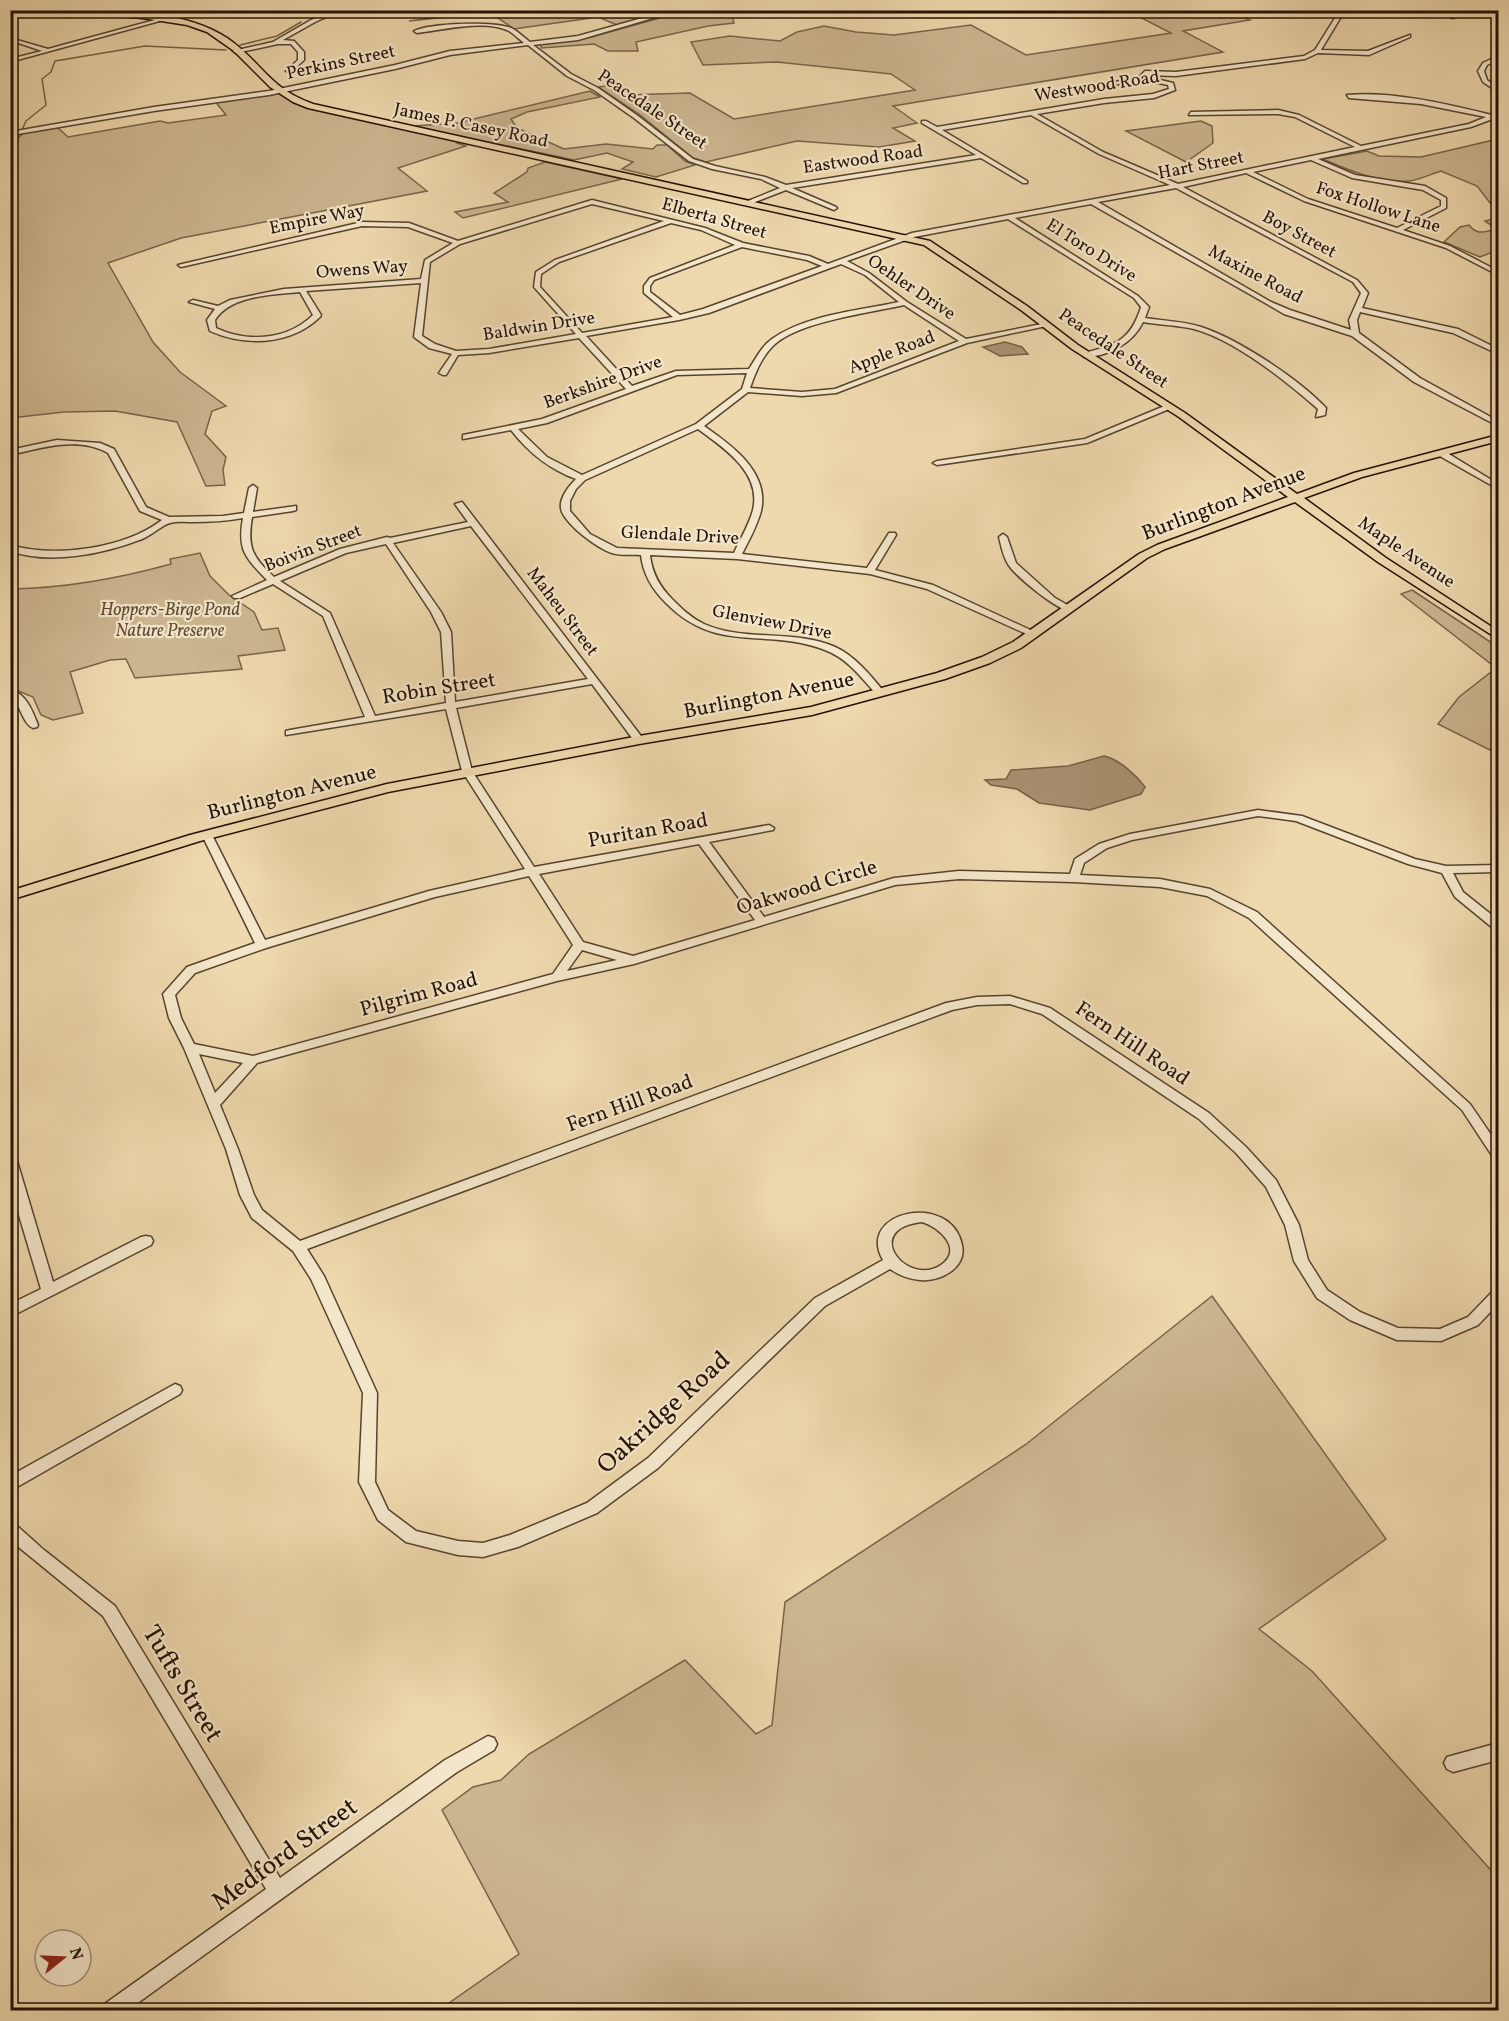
<svg xmlns="http://www.w3.org/2000/svg" width="1509" height="2021" font-family="Vollkorn,serif">
	<style>
		.green { fill: #ccb690; stroke: #78644a; stroke-width: 1.5 }
		.water { fill: #aa9474; stroke: #756047; stroke-width: 1.5 }
		.lines { fill: none; stroke-linecap: round; stroke-linejoin: round }
		.stream { stroke: #756047; stroke-width: 1.5 }
		.minor-casing { stroke: #57432e; stroke-width: 3 }
		.major-casing { stroke: #251104; stroke-width: 3 }
		.minor { fill: #f4e6ca; fill-rule: evenodd }
		.major { fill: #eed8ad; fill-rule: evenodd }
		.labels { text-anchor: middle; dominant-baseline: central; stroke-width: 4.5; stroke-linejoin: round; paint-order: stroke }
		.far-street-label { font-size: 18px; fill: #251104; stroke: #f4e6ca }
		.far-park-label { font-size: 18px; font-style: italic; fill: #5f4b35; stroke: #f4e6ca }
		.street-label { font-size: 21px; fill: #251104; stroke: #f4e6ca }
		.near-street-label { font-size: 26px; fill: #251104; stroke: #f4e6ca }
	</style>
	<rect width="100%" height="100%" fill="#eed8ad"/>
	<filter id="stains"><feTurbulence type="fractalNoise" baseFrequency=".00333" numOctaves="4"/><feColorMatrix values="0 0 0 0 .2 0 0 0 0 .09 0 0 0 0 .02 0 0 0 .5 -.17"/></filter>
	<radialGradient id="worn" r=".72"><stop offset=".6" stop-color="#630" stop-opacity="0"/><stop offset="1" stop-color="#630" stop-opacity=".3"/></radialGradient>
	<g class="green">
		<polygon points="481,11 481,10 665,11 617,25 598,17 514,29 495,16 457,16 409,21"/>
		<polygon points="685,11 736,11 731,11 734,23 708,26 636,42 638,51 608,51 594,44 542,48 539,44 588,38"/>
		<polygon points="1128,11 1229,11 1250,20 1183,31 1223,52 893,106 917,123 893,128 915,141 879,147 797,141 706,162 693,158 639,114 598,87 607,86 625,95 690,93 734,119 915,90 891,74 844,69 777,62 703,65 691,42 730,36 780,41 797,32 824,26 856,32 894,35 971,25 1026,55 1171,33"/>
		<polygon points="277,91 299,102 465,140 457,143 466,146 398,168 427,191 181,238 108,263 153,342 180,372 226,406 212,411 205,434 226,457 223,470 225,485 206,486 177,422 115,411 64,412 11,418 10,138 16,133 52,127 57,127 68,137 160,121 168,123 226,115 214,100"/>
		<polygon points="590,91 600,97 527,112 511,119 517,128 564,149 606,144 653,149 657,145 667,145 685,161 695,165 656,177 622,169 633,162 607,153 574,160 413,126 457,123"/>
		<polygon points="1201,121 1212,126 1213,143 1186,162 1126,131"/>
		<path d="M1498 139V213L1477 186 1441 171C1431 174 1419 180 1409 181 1379 183 1350 171 1323 159L1367 151 1379 156 1421 157Z"/>
		<polygon points="545,162 622,179 463,218 455,212 508,202 494,193 527,172 528,168"/>
		<path d="M1498 218V250L1480 257 1444 242 1460 227 1469 225C1476 234 1482 233 1492 230V226L1485 221Z"/>
		<path d="M200 553 210 576 229 595 254 612 262 630 278 628 285 650 238 656 242 669 135 678 126 659 110 660 70 672 83 713 53 720 41 715 33 697 11 688V589C66 588 117 579 171 564L170 559Z"/>
		<polygon points="1412,590 1498,647 1498,754 1438,724 1459,697 1496,668 1401,594"/>
		<polygon points="1212,1296 1386,1539 1259,1629 1312,1671 1498,1878 1498,2010 439,2010 519,1954 442,1810 473,1787 501,1780 529,1754 685,1660 756,1734 772,1725 785,1602 1025,1445"/>
	</g>
	<g class="water">
		<polygon points="1005,342 1022,347 1028,354 1000,356 983,347"/>
		<path d="M1104 756C1119 759 1136 775 1145 787L1141 794 1090 810 1039 803 1017 789 991 785 985 780 1006 779 1011 770 1068 766Z"/>
	</g>
	<g class="lines">
		<g class="stream">
			<polyline points="240,45 277,36 301,22"/>
			<polyline points="22,130 26,121 46,105 42,79 51,72 55,61 145,46 226,50"/>
			<polyline points="10,147 22,134"/>
		</g>
		<g class="minor-casing">
			<g id="minor">
				<polygon points="334,10 342,10 315,22 283,40 294,41 304,52 304,60 291,72 286,71 298,60 298,52 291,44 278,44 236,53 233,51 273,42 311,20"/>
				<path d="M671 10H680L578 40 533 45 571 74 598 88 638 116 693 159 715 166 765 177 786 185 976 155 922 123V121H926L937 127 1104 99 1153 94 1169 89 1168 85 1144 80 1082 90 1079 88 1138 78 1145 71 1176 72 1304 56 1315 50 1340 10H1345L1321 50 1368 51 1410 35V37L1369 55 1318 53 1305 59 1176 76 1146 75 1144 76 1173 83 1175 90 1154 98 1104 103 1037 114 1103 152 1178 184 1355 147 1295 117 1278 114 1189 115 1191 112 1278 110 1299 115 1361 146 1469 124 1486 117 1421 104 1349 98 1347 95C1393 91 1447 104 1492 115L1498 113V117L1471 127 1318 159 1355 175 1425 186 1446 198V208L1403 230 1450 246 1498 271V275L1446 248 1304 201 1246 173 1183 187 1357 280 1368 293 1362 308 1458 329 1498 349V354L1453 333 1360 312 1357 320 1359 333 1420 378 1498 421V426L1414 382 1352 336 1284 314 1267 304 1091 204 1015 218 1138 296 1149 307 1145 318C1163 321 1183 321 1201 327 1238 339 1299 379 1326 408L1325 415 1316 417 1318 409C1286 381 1235 340 1194 329 1177 325 1160 325 1143 322 1133 343 1108 357 1084 357V353C1116 345 1131 340 1141 307L1134 298 1008 219 914 237 847 261 869 273 907 302 966 339 1047 323 1051 325 967 343 836 393 802 396 748 392 704 426C731 445 770 472 761 511 757 526 749 540 742 554L867 568 889 533H895L896 535 875 570 933 585 1039 634 1037 636H1031L927 589 870 574 737 559 650 555C652 573 659 586 672 599 682 609 691 618 704 624 744 642 793 629 835 647 855 656 871 676 885 693L880 696 877 695C862 678 847 658 825 650 766 627 717 655 666 603 652 589 643 574 641 555 632 554 621 556 612 553 597 548 569 527 562 512 557 500 569 486 576 479 549 469 529 453 511 430L463 439V435L542 419 626 389 579 338 489 353 458 355 446 375H443L439 373 452 354 429 348 414 337 421 283 306 291 321 315 320 317C291 345 246 347 210 331L207 320 215 309 189 302 193 300 218 306 230 300 284 289 421 279 425 260 453 243 408 227 362 226 181 267 178 265 362 222 409 223 458 241 592 200 705 228 743 243 809 256 828 264 912 233 1170 185 1099 154 1031 115 942 130 1027 181V183H1023L981 158 792 188 836 207 837 208 834 210 786 190 750 204 747 202 748 201 780 188 761 179 712 169 689 161 634 118 594 90 567 76 528 45 450 55 395 69 269 95 154 111 18 134 10 140V135L16 131 154 107 269 91 395 65 450 51 524 43C519 39 514 34 509 31 485 19 442 30 417 33L414 31C430 23 494 21 511 28 518 31 524 38 530 42L578 36ZM1311 160 1352 178 1423 190 1441 200V206L1397 228 1308 199 1253 172ZM1176 188 1353 282 1361 293 1349 320 1351 330 1290 310 1271 302 1098 202ZM592 204 664 221 555 260 536 272 534 287 576 334 489 349 456 351 435 344 422 336 430 262 460 244ZM671 223 701 230 735 245 650 278 644 286V293L673 317 582 333 540 287 541 274 559 262ZM742 247 807 260 822 266 703 309 680 315 650 292V286L654 280ZM841 264 865 275 899 302C858 311 808 314 772 339 762 346 756 358 749 369L676 371 632 386 586 336 679 320 709 313ZM300 292 313 315C288 340 248 343 216 328L215 320C231 295 272 295 300 292ZM904 305 959 341 835 389 802 392 750 388C756 371 762 356 775 344 802 321 869 313 904 305ZM747 373 742 389 696 424 582 475 547 457 518 429 547 423 677 375ZM698 429C724 448 762 473 753 510 749 525 740 539 734 553L617 548 590 534 570 511V501L576 489 585 480Z"/>
				<polygon points="1439,10 1446,10 1457,17 1452,18"/>
				<polygon points="162,18 167,19 10,62 10,59 42,51 10,40 10,38 48,49"/>
				<polygon points="1498,56 1498,60 1487,65 1484,71 1487,80 1498,88 1498,92 1483,82 1478,71 1483,63"/>
				<polygon points="1167,405 1174,407 1087,443 937,465 933,463 937,461 1085,439"/>
				<path d="M57 440 100 443 114 449 146 507 169 517 223 516 244 513 249 488 253 485 257 488 253 512 296 506V510L293 511 252 517C247 547 252 557 274 577L340 549 387 537 390 538 468 522 455 504 462 502 644 740 639 743 635 742 592 684 456 708 472 771 534 867 769 825 774 828 773 830 709 842 764 917 894 878 959 871 1070 874 1075 859 1099 844 1130 834 1258 810 1302 816 1415 859 1446 866 1498 865V872L1453 873 1463 892 1498 920V930L1494 929 1455 897 1442 873 1408 864 1296 821 1258 816 1132 840 1107 848 1084 863 1080 875 1160 879 1210 889 1257 912 1470 1104 1498 1145V1159L1493 1157 1462 1110 1249 918 1207 896 1160 887 1074 882 959 879 895 885 634 964 557 981 257 1063 220 1105 238 1149 254 1195 262 1210 300 1241 946 1003 977 997 1010 996 1050 1008 1209 1113 1246 1147 1276 1180 1299 1225 1308 1260 1327 1290 1360 1312 1398 1328 1440 1329 1468 1317 1493 1291 1498 1289V1304L1478 1325 1441 1341 1397 1340 1350 1320 1317 1298 1294 1261 1285 1225 1266 1187 1236 1153 1199 1119 1042 1014 1010 1004 977 1005 952 1010 307 1249 324 1276 377 1393 375 1482 388 1510 416 1531 458 1541 483 1543 510 1535 587 1503 648 1458 815 1298 883 1260C855 1211 951 1191 962 1245 967 1268 940 1282 920 1280 908 1279 899 1275 890 1269L825 1306 658 1468 597 1513 518 1547 483 1557 458 1555 406 1542 378 1520 359 1482 363 1393 311 1279 293 1251 252 1218 240 1195 226 1149 184 1048 169 1018 163 994 187 967 255 943 202 835 203 833H211L212 835 265 940 429 891 525 869 462 771 446 709 286 735V731L290 730 365 717 323 616 273 584 240 598H234L232 596 267 580C246 558 237 551 243 518 226 521 210 522 193 522 186 522 176 521 170 523 162 525 152 535 142 539 103 554 51 565 10 551V545C55 558 124 549 162 520L140 511 108 453C78 436 41 448 10 455V450ZM471 526 588 679 455 702 451 632 441 612 393 543ZM386 544 431 612 441 632 446 703 375 716 330 613 280 581 346 553ZM699 844 755 920 633 956 583 942 539 874ZM529 876 573 945 553 974 253 1056 194 1044 181 1018 175 995 195 973 266 948 435 897ZM582 950 617 960 567 971ZM199 1054 243 1063 215 1093ZM922 1222C939 1227 964 1249 941 1265 907 1288 860 1229 922 1222Z"/>
				<polygon points="1438,451 1444,451 1498,484 1498,489 1438,455"/>
				<path d="M1003 534 1007 537 1016 563 1055 598 1071 607V611C1059 612 1014 575 1008 564 1003 556 1001 545 999 537Z"/>
				<path d="M10 689C27 695 32 710 38 725L37 727 33 728C22 723 21 704 10 696Z"/>
				<polygon points="10,1156 15,1158 17,1161 53,1282 141,1237 146,1236 151,1237 153,1241 151,1245 10,1317 10,1304 41,1289 10,1185"/>
				<polygon points="175,1384 180,1386 182,1390 180,1394 10,1491 10,1476"/>
				<polygon points="10,1523 16,1525 44,1550 115,1606 280,1878 445,1760 488,1736 494,1738 497,1744 494,1750 457,1772 128,2010 104,2010 106,2003 266,1889 103,1616 10,1540"/>
				<polygon points="1498,1743 1498,1760 1453,1772 1447,1769 1444,1763 1447,1757"/>
			</g>
		</g>
		<g class="major-casing">
			<path id="major" d="M48 10C102 10 181 7 227 38 262 62 268 88 313 104L930 241 1027 306 1078 345 1185 413 1297 494 1354 473 1498 435V441L1362 477 1304 498 1386 558 1498 631V639L1378 562 1295 502 1165 549 1147 558 1021 648 990 663 945 679 812 715 639 744 388 792 200 841 10 900V891L190 835 387 784 639 736 811 707 937 673 982 657 1013 642 1139 554 1157 545 1288 497 1179 417 1072 349 1021 310 924 245 308 108 293 102 270 87 234 51 207 32 187 25 142 18Z"/>
		</g>
		<use href="#minor" class="minor"/>
		<use href="#major" class="major"/>
	</g>
	<g class="labels">
		<g class="far-street-label">
			<text transform="translate(341 63) rotate(-12)">Perkins Street</text>
			<text transform="translate(1097 87) rotate(-9)">Westwood Road</text>
			<text transform="translate(652 110) rotate(34)">Peacedale Street</text>
			<text transform="translate(471 126) rotate(12)">James P. Casey Road</text>
			<text transform="translate(863 160) rotate(-8)">Eastwood Road</text>
			<text transform="translate(1201 166) rotate(-11)">Hart Street</text>
			<text transform="translate(1378 208) rotate(18)">Fox Hollow Lane</text>
			<text transform="translate(714 219) rotate(16)">Elberta Street</text>
			<text transform="translate(317 220) rotate(-11)">Empire Way</text>
			<text transform="translate(1299 235) rotate(28)">Boy Street</text>
			<text transform="translate(1091 251) rotate(32)">El Toro Drive</text>
			<text transform="translate(362 270) rotate(-4)">Owens Way</text>
			<text transform="translate(1255 275) rotate(28)">Maxine Road</text>
			<text transform="translate(911 288) rotate(34)">Oehler Drive</text>
			<text transform="translate(539 327) rotate(-9)">Baldwin Drive</text>
			<text transform="translate(1113 349) rotate(34)">Peacedale Street</text>
			<text transform="translate(892 353) rotate(-21)">Apple Road</text>
			<text transform="translate(603 383) rotate(-20)">Berkshire Drive</text>
			<text transform="translate(680 536) rotate(3)">Glendale Drive</text>
			<text transform="translate(313 549) rotate(-21)">Boivin Street</text>
			<text transform="translate(1406 553) rotate(34)">Maple Avenue</text>
			<text transform="translate(562 612) rotate(53)">Maheu Street</text>
			<text transform="translate(772 623) rotate(11)">Glenview Drive</text>
		</g>
		<g class="far-park-label">
			<text x="170" y="610">Hoppers-Birge Pond<tspan x="170" dy="21">Nature Preserve</tspan></text>
		</g>
		<g class="street-label">
			<text transform="translate(1224 504) rotate(-21)">Burlington Avenue</text>
			<text transform="translate(439 689) rotate(-9)">Robin Street</text>
			<text transform="translate(769 696) rotate(-11)">Burlington Avenue</text>
			<text transform="translate(292 793) rotate(-14)">Burlington Avenue</text>
			<text transform="translate(648 831) rotate(-10)">Puritan Road</text>
			<text transform="translate(807 888) rotate(-17)">Oakwood Circle</text>
			<text transform="translate(419 995) rotate(-15)">Pilgrim Road</text>
			<text transform="translate(1132 1044) rotate(34)">Fern Hill Road</text>
			<text transform="translate(630 1104) rotate(-20)">Fern Hill Road</text>
		</g>
		<g class="near-street-label">
			<text transform="translate(664 1413) rotate(-42)">Oakridge Road</text>
			<text transform="translate(182 1684) rotate(59)">Tufts Street</text>
			<text transform="translate(285 1855) rotate(-36)">Medford Street</text>
		</g>
	</g>
	<rect width="1509" height="2021" fill="none" stroke="#eed8ad" stroke-width="36"/>
	<rect x="12" y="12" width="1485" height="1997" fill="none" stroke="#251104" stroke-width="3"/>
	<rect x="18" y="18" width="1473" height="1985" fill="none" stroke="#251104" stroke-width="1.5"/>
	<g transform="translate(63 1958) rotate(72)"><circle r="28" fill="#f4e6ca" stroke="#a1917b" stroke-width="1.5"/>
	<path d="M0-4.5L10 22L0 15L-10 22Z" fill="#8f2418"/>
	<text y="-9" font-size="16" font-weight="bold" text-anchor="middle" fill="#251104">N</text>
	</g>
	<rect width="100%" height="100%" filter="url(#stains)"/>
	<rect width="100%" height="100%" fill="url(#worn)"/>
</svg>
